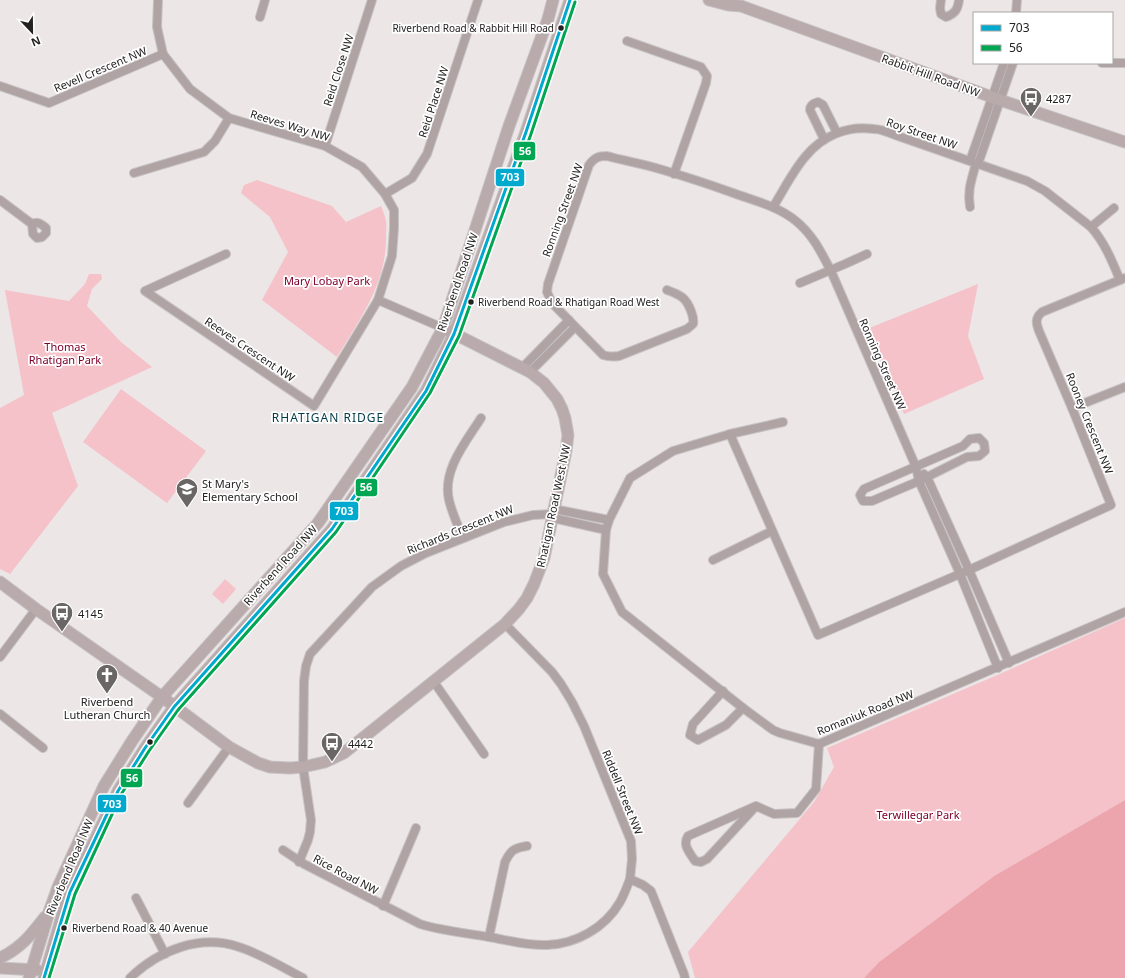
<svg xmlns="http://www.w3.org/2000/svg" width="1125" height="978" font-family="'Noto Sans',sans-serif">
	<style>
		.park { fill: #f4c2c8 }
		.water { fill: #eda5ad }
		.lines { fill: none; stroke-linecap: round; stroke-linejoin: round }
		.street-casing { stroke: #c7c3c4; stroke-width: 10 }
		.secondary-casing { stroke: #c7c3c4; stroke-width: 13 }
		.street { stroke: #b0a3a4; stroke-width: 8 }
		.secondary { stroke: #b9aaac; stroke-width: 11 }
		.bus-1-casing { stroke: #fff; stroke-width: 6 }
		.bus-2-casing { stroke: #fff; stroke-width: 6 }
		.bus-1 { stroke: #00a9ce; stroke-width: 3 }
		.bus-2 { stroke: #00a651; stroke-width: 3 }
		.bus-dot { fill: #242121; stroke: #fff; stroke-width: 1.5 }
		.labels { text-anchor: middle; dominant-baseline: central; stroke-width: 3.5; stroke-linejoin: round; paint-order: stroke }
		.bus-label { font-size: 10px; fill: #242121; stroke: #fff; text-anchor: start }
		.street-label { font-size: 11px; fill: #242121; stroke: #fff }
		.poi-label { font-size: 11px; fill: #242121; stroke: #fff; text-anchor: start }
		.park-label { font-size: 11px; fill: #81002b; stroke: #fff }
		.neighbourhood-label { font-size: 12px; letter-spacing: 1px; fill: #003b49; stroke: #fff }
		.line-badge { stroke: #fff; stroke-width: 1.5 }
		.badge-label { font-size: 11px; text-anchor: middle; font-weight: bold; fill: #fff }
	</style>
	<rect width="100%" height="100%" fill="#ece6e7"/>
	<g class="park">
		<path d="M257 180 332 206 346 222 381 206C383 211 385 216 386 221 387 225 386 229 386 233 388 281 360 319 337 357L262 300 288 252 270 217 241 193 244 185Z"/>
		<polygon points="89,274 101,274 102,279 92,289 87,306 121,342 152,367 52,413 78,486 10,574 0,569 0,408 24,395 5,290 69,301 85,284"/>
		<polygon points="978,284 968,336 984,379 904,414 867,329"/>
		<polygon points="121,389 206,451 167,503 83,442"/>
		<polygon points="225,579 236,589 223,604 212,594"/>
		<polygon points="1125,618 1125,800 994,876 879,962 864,978 695,978 688,952 814,802 834,767 827,748 1002,673"/>
	</g>
	<polygon class="water" points="1125,800 1125,978 864,978 879,962 994,876"/>
	<g class="lines">
		<g class="street-casing">
			<g id="street">
				<polyline points="158,0 157,27 163,54 190,89 229,118 325,146 362,167 385,194 394,210 394,228 392,256 378,300 314,406 145,291 226,254"/>
				<path d="M941 0 940 8 941 14 946 17C955 14 958 9 959 0"/>
				<polyline points="1016,13 1017,0"/>
				<polyline points="260,17 265,0"/>
				<polyline points="627,41 701,67 707,76 706,83 674,174"/>
				<polyline points="1102,63 1125,63"/>
				<polyline points="0,86 49,103 163,54"/>
				<path d="M824 139 810 110C810 105 814 103 818 102L823 105 837 133"/>
				<polyline points="325,146 372,0"/>
				<polyline points="970,161 1004,63"/>
				<polyline points="978,164 1013,63"/>
				<polyline points="134,173 204,152 215,141 229,118"/>
				<polyline points="385,194 412,178 427,154 478,0"/>
				<path d="M0 200 32 224 33 234 37 238 42 237 46 233V228C41 224 38 221 32 224"/>
				<path d="M773 207C783 191 793 171 805 157 822 136 847 125 874 129 881 129 888 132 895 135L1027 181 1045 191 1091 227C1105 243 1112 261 1120 280"/>
				<path d="M970 207C967 190 972 179 976 163"/>
				<polyline points="1091,227 1114,208"/>
				<path d="M1125 278 1042 312C1035 318 1036 323 1039 331L1072 408 1111 505 969 570 818 635 730 434 673 451 630 478 609 520 606 530 603 574 622 612 743 708 773 730 780 733 819 744 1125 612"/>
				<polyline points="800,283 845,264 867,254"/>
				<path d="M667 290C680 295 686 297 691 311 693 316 694 319 693 324L687 329 619 356C613 357 609 357 603 355L552 303 547 292 548 284 589 165C594 158 598 156 607 156 625 161 645 164 663 170 687 177 711 185 736 194 756 201 779 207 796 221 813 235 821 252 831 271L916 467 919 481 960 574 998 668"/>
				<polyline points="378,300 443,328"/>
				<polyline points="522,368 569,320"/>
				<polyline points="530,372 575,327"/>
				<polyline points="1072,408 1125,387"/>
				<polyline points="730,434 783,422"/>
				<polygon points="979,438 984,443 985,451 979,456 967,457 919,481 872,501 863,501 860,495 864,489 963,446 970,439"/>
				<polyline points="924,474 927,477 969,570 1009,663"/>
				<polyline points="554,509 609,520"/>
				<polyline points="553,518 606,530"/>
				<path d="M463 538C458 526 452 513 449 500 442 470 466 442 481 418"/>
				<polyline points="713,560 772,531"/>
				<polyline points="505,624 552,672 561,684 572,702 584,726 631,841 632,859 630,879 643,885 651,891 684,974 685,978"/>
				<polyline points="0,657 36,609"/>
				<polyline points="434,682 484,754"/>
				<polyline points="723,691 693,724 690,735 698,740 726,725 743,708"/>
				<polyline points="0,714 43,748"/>
				<polyline points="188,803 229,747"/>
				<path d="M756 806 707 859 701 862 695 861C690 853 682 845 688 836L756 806 774 814 797 813 816 789 819 744"/>
				<path d="M283 850 304 864 420 924C442 931 466 933 489 937 507 940 528 946 547 945 576 944 605 928 620 902 624 895 627 887 630 879"/>
				<polyline points="299,862 308,840 310,832 311,820 303,767 304,681 306,666 310,654 372,587 401,566 426,553 504,522 533,515 553,514"/>
				<polyline points="136,898 165,954"/>
				<polyline points="383,906 416,828"/>
				<path d="M489 937 505 862C511 850 514 848 527 846"/>
				<path d="M130 978C159 950 200 934 239 947 261 954 282 967 303 978"/>
			</g>
		</g>
		<g class="secondary-casing">
			<g id="secondary">
				<polyline points="709,0 728,5 741,6 1000,100 1125,142"/>
				<polyline points="0,582 36,609 162,697 229,747 258,763 270,767 290,768 303,767 325,762 344,753 505,624 519,609 527,598 534,584 544,558 566,451 568,435 565,418 562,409 557,399 544,383 530,372 449,331"/>
				<path d="M0 958C21 948 31 935 45 917"/>
				<polyline points="0,968 37,970"/>
				<polyline points="29,978 49,912 58,887 104,786 132,741 162,697 318,523 412,387 443,328 509,126 548,19 553,0"/>
				<polyline points="44,978 62,916 70,892 118,791 145,748 174,707 332,529 426,391 454,334 526,132 570,0"/>
			</g>
		</g>
		<use href="#street" class="street"/>
		<use href="#secondary" class="secondary"/>
		<g class="bus-1-casing">
			<polyline id="bus-1" points="44,978 70,892 118,791 145,748 174,707 332,529 426,391 454,334 526,132 570,0"/>
		</g>
		<g class="bus-2-casing">
			<polyline id="bus-2" points="49,978 75,894 122,793 149,751 178,710 336,532 430,393 459,336 531,134 575,2"/>
		</g>
		<use href="#bus-1" class="bus-1"/>
		<use href="#bus-2" class="bus-2"/>
	</g>
	<defs>
		<g id="bus-pin" transform="scale(1.15)"><path d="M0 17L-7.5 6A9.5 9.5 0 1 1 7.5 6Z" fill="#6a6666" stroke="#fff"/><path d="M-5-6H5V4H4V6H2V4H-2V6H-4V4H-5ZM-3.5-4V0h7V-4ZM-3.5 1.2v1.5H-2V1.2ZM2 1.2v1.5H3.5V1.2Z" fill="#fff"/></g>
		<g id="school-pin" transform="scale(1.15)"><path d="M0 17L-7.5 6A9.5 9.5 0 1 1 7.5 6Z" fill="#6a6666" stroke="#fff"/><path d="M0-5L7-2L0 1L-7-2ZM-4 1L0 2.5L4 1V4Q0 6-4 4Z" fill="#fff"/></g>
		<g id="church-pin" transform="scale(1.15)"><path d="M0 17L-7.5 6A9.5 9.5 0 1 1 7.5 6Z" fill="#6a6666" stroke="#fff"/><path d="M-1.2-6h2.4v3.5h3.3v2.4h-3.3V6h-2.4V-.1h-3.3v-2.4h3.3Z" fill="#fff"/></g>
	</defs>
	<g fill-rule="evenodd">
		<use href="#bus-pin" x="1031" y="98"/>
		<use href="#school-pin" x="187" y="489"/>
		<use href="#bus-pin" x="62" y="613"/>
		<use href="#church-pin" x="107" y="675"/>
		<use href="#bus-pin" x="332" y="743"/>
	</g>
	<g class="bus-dot">
		<circle cx="561" cy="28" r="3.5"/>
		<circle cx="471" cy="302" r="3.5"/>
		<circle cx="150" cy="742" r="3.5"/>
		<circle cx="64" cy="928" r="3.5"/>
	</g>
	<g class="labels">
		<g class="bus-label">
			<text x="554" y="28" text-anchor="end">Riverbend Road &amp; Rabbit Hill Road</text>
			<text x="478" y="302">Riverbend Road &amp; Rhatigan Road West</text>
			<text x="72" y="928">Riverbend Road &amp; 40 Avenue</text>
		</g>
		<g class="street-label">
			<text transform="translate(100 69) rotate(-23)">Revell Crescent NW</text>
			<text transform="translate(338 70) rotate(-72)">Reid Close NW</text>
			<text transform="translate(931 75) rotate(20)">Rabbit Hill Road NW</text>
			<text transform="translate(433 102) rotate(-72)">Reid Place NW</text>
			<text transform="translate(290 125) rotate(17)">Reeves Way NW</text>
			<text transform="translate(922 133) rotate(19)">Roy Street NW</text>
			<text transform="translate(562 210) rotate(-70)">Ronning Street NW</text>
			<text transform="translate(457 282) rotate(-71)">Riverbend Road NW</text>
			<text transform="translate(250 349) rotate(34)">Reeves Crescent NW</text>
			<text transform="translate(883 364) rotate(66)">Ronning Street NW</text>
			<text transform="translate(1090 423) rotate(68)">Rooney Crescent NW</text>
			<text transform="translate(553 506) rotate(-78)">Rhatigan Road West NW</text>
			<text transform="translate(460 529) rotate(-22)">Richards Crescent NW</text>
			<text transform="translate(280 565) rotate(-48)">Riverbend Road NW</text>
			<text transform="translate(865 712) rotate(-22)">Romaniuk Road NW</text>
			<text transform="translate(623 792) rotate(68)">Riddell Street NW</text>
			<text transform="translate(69 867) rotate(-67)">Riverbend Road NW</text>
			<text transform="translate(346 874) rotate(28)">Rice Road NW</text>
		</g>
		<g class="poi-label">
			<text x="1046" y="98">4287</text>
			<text x="202" y="483">St Mary's<tspan x="202" dy="13">Elementary School</tspan></text>
			<text x="78" y="613">4145</text>
			<text x="107" y="701" text-anchor="middle">Riverbend<tspan x="107" dy="13">Lutheran Church</tspan></text>
			<text x="348" y="743">4442</text>
		</g>
		<g class="park-label">
			<text x="327" y="280">Mary Lobay Park</text>
			<text x="65" y="346">Thomas<tspan x="65" dy="13">Rhatigan Park</tspan></text>
			<text x="918" y="814">Terwillegar Park</text>
		</g>
		<g class="neighbourhood-label">
			<text x="328" y="417">RHATIGAN RIDGE</text>
		</g>
	</g>
	<g class="line-badge">
		<rect x="513" y="141" width="23" height="20" rx="4" fill="#00a651"/>
		<rect x="495" y="168" width="30" height="19" rx="4" fill="#00a9ce"/>
		<rect x="355" y="478" width="23" height="19" rx="4" fill="#00a651"/>
		<rect x="329" y="501" width="30" height="20" rx="4" fill="#00a9ce"/>
		<rect x="120" y="768" width="23" height="20" rx="4" fill="#00a651"/>
		<rect x="97" y="794" width="30" height="19" rx="4" fill="#00a9ce"/>
	</g>
	<g class="badge-label">
		<text x="525" y="155">56</text>
		<text x="510" y="181">703</text>
		<text x="366" y="491">56</text>
		<text x="344" y="515">703</text>
		<text x="132" y="782">56</text>
		<text x="112" y="808">703</text>
	</g>
	<rect x="973" y="12" width="140" height="52" fill="#ffffff" stroke="#a7a6a6"/>
	<rect x="981" y="25" width="20" height="6" fill="#00a9ce" stroke="#a7a6a6"/>
	<text x="1009" y="32" font-size="12" fill="#242121">703</text>
	<rect x="981" y="45" width="20" height="6" fill="#00a651" stroke="#a7a6a6"/>
	<text x="1009" y="52" font-size="12" fill="#242121">56</text>
	<g transform="translate(32 32) rotate(158)" stroke="#ffffff" stroke-width="3" paint-order="stroke">
	<path d="M0-3L7 15L0 10L-7 15Z" fill="#242121"/>
	<text y="-6" font-size="11" font-weight="bold" text-anchor="middle" fill="#242121">N</text>
	</g>
</svg>
